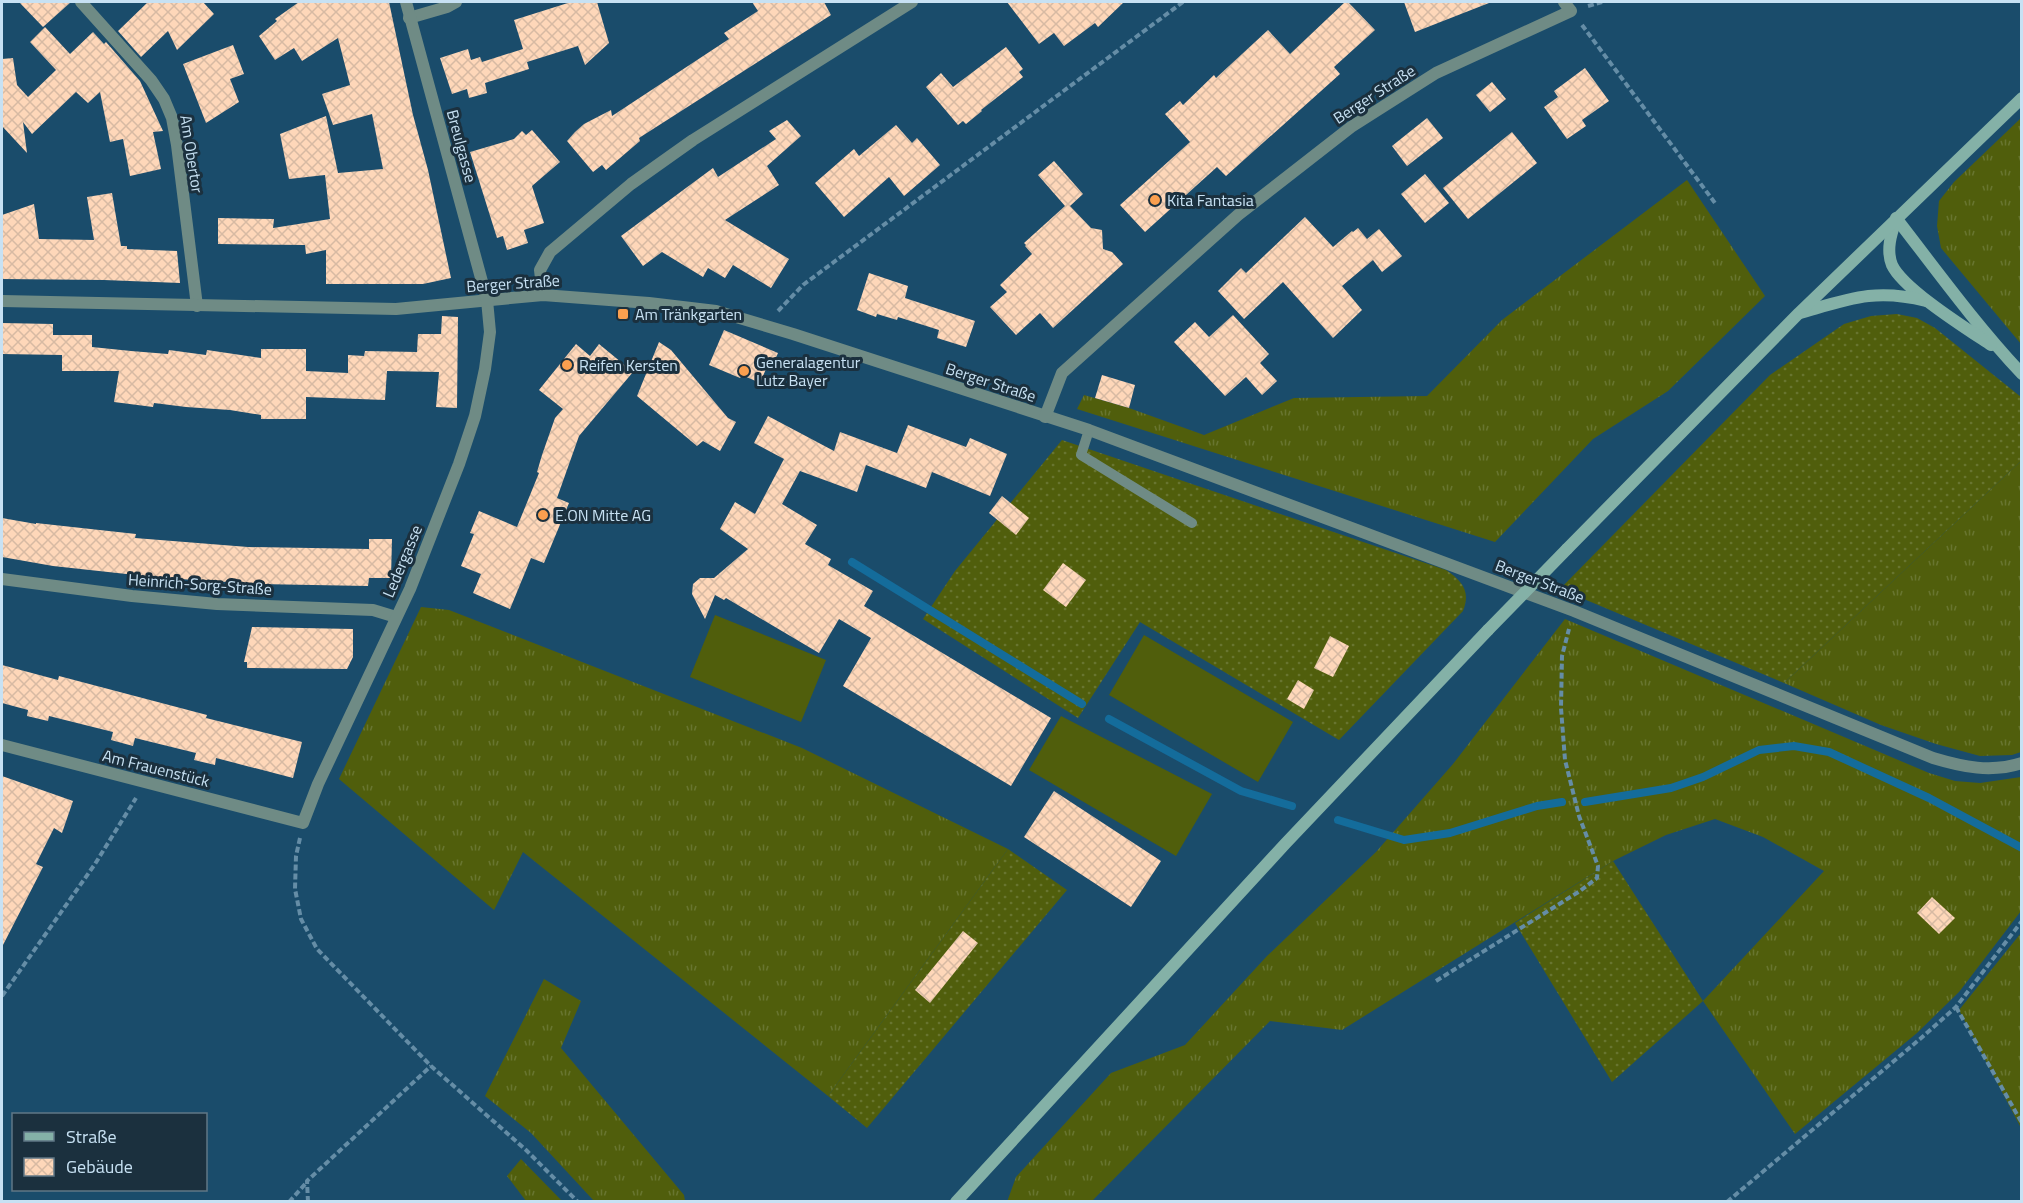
<svg xmlns="http://www.w3.org/2000/svg" width="2023" height="1203" font-family="'Titillium Web',sans-serif">
	<style>
		.grass { fill: url(#grass-tufts) }
		.garden { fill: url(#garden-dots) }
		.pitch { fill: #505e0c }
		.lines { fill: none; stroke-linecap: round; stroke-linejoin: round }
		.stream { stroke: #146c9b; stroke-width: 8 }
		.building { fill: url(#building-cross-hatch) }
		.path { stroke: #658da6; stroke-width: 4; stroke-dasharray: 6 3; stroke-linecap: butt }
		.service { stroke: #6f8b85; stroke-width: 10 }
		.minor { stroke: #6f8b85; stroke-width: 12 }
		.secondary { stroke: #84b1a7; stroke-width: 12 }
		.secondary-bridge { stroke: #84b1a7; stroke-width: 12 }
		.poi-dot { fill: #fa9f4f; stroke: #1b303e; stroke-width: 2 }
		.labels { text-anchor: middle; dominant-baseline: central; stroke-width: 6; stroke-linejoin: round; paint-order: stroke }
		.street-label { font-size: 16px; fill: #c7e1f3; stroke: #1b303e }
		.poi-label { font-size: 16px; fill: #c7e1f3; stroke: #1b303e; text-anchor: start }
	</style>
	<defs>
		<pattern id="grass-tufts" width="24" height="20" patternUnits="userSpaceOnUse" patternTransform="scale(1.5)"><rect width="24" height="20" fill="#505e0c"/><path d="M3 7l-1-3M5 7V3M7 7l1-3M15 17l-1-3M17 17v-4M19 17l1-3" fill="none" stroke="#687530"/></pattern>
		<pattern id="garden-dots" width="8" height="8" patternUnits="userSpaceOnUse" patternTransform="scale(1.5)"><rect width="8" height="8" fill="#505e0c"/><path d="M2 2h.1M6 6h.1" fill="none" stroke="#687530" stroke-width="1.8" stroke-linecap="round"/></pattern>
		<pattern id="building-cross-hatch" width="8" height="8" patternUnits="userSpaceOnUse" patternTransform="scale(1.5)"><rect width="8" height="8" fill="#fed7b9"/><path d="M0 0l8 8M0 8l8-8" fill="none" stroke="#d7baa3"/></pattern>
	</defs>
	<rect width="100%" height="100%" fill="#1a4c6b"/>
	<g class="grass">
		<polygon points="2021,118 2021,344 1941,248 1937,226 1939,201 1954,182"/>
		<polygon points="1687,180 1765,296 1668,391 1593,439 1495,542 1077,409 1084,395 1129,408 1204,435 1294,398 1427,396 1502,320"/>
		<polygon points="2021,461 2021,752 2012,755 1980,756 1936,744 1881,725 1784,683"/>
		<polygon points="421,607 449,610 802,748 1008,849 828,1096 523,852 494,910 339,779"/>
		<polygon points="1565,619 1929,773 1955,781 1980,783 2021,777 2021,911 1959,992 1917,1033 1795,1134 1703,1001 1824,871 1763,837 1715,819 1666,835 1613,861 1342,1030 1270,1021 1092,1201 1007,1202 1016,1177 1111,1073 1185,1045 1267,956 1376,852 1453,764"/>
		<polygon points="2021,933 2021,1128 1959,1010"/>
		<polygon points="544,979 581,1001 561,1048 684,1195 685,1201 594,1201 531,1133 485,1096"/>
		<polygon points="521,1159 562,1201 526,1201 507,1176"/>
	</g>
	<g class="garden">
		<polygon points="1897,314 1917,318 1935,328 2021,397 2021,461 1784,683 1560,589 1770,375 1844,324 1871,316"/>
		<path d="M1062 440 1446 570C1462 581 1471 591 1463 611L1339 740 1140 622 1078 718 923 619 955 571Z"/>
		<polygon points="1008,849 1067,890 867,1128 828,1096"/>
		<polygon points="1613,861 1703,1001 1612,1082 1515,923"/>
	</g>
	<g class="pitch">
		<polygon points="715,615 826,660 801,722 690,677"/>
		<polygon points="1144,635 1293,722 1258,782 1109,695"/>
		<polygon points="1061,716 1212,794 1176,856 1029,770"/>
	</g>
	<g class="lines">
		<g class="stream">
			<polyline points="852,562 1082,704"/>
			<polyline points="1109,719 1241,791 1292,806"/>
			<polyline points="1585,802 1671,788 1703,777 1759,750 1794,746 1829,752 1929,798 2022,848"/>
			<polyline points="1338,820 1404,840 1450,833 1537,806 1562,802"/>
		</g>
	</g>
	<g class="building">
		<polygon points="19,2 71,2 43,27"/>
		<polygon points="148,2 203,2 214,14 177,50 168,31 141,57 118,31"/>
		<polygon points="299,2 389,2 413,115 428,170 451,278 423,284 326,284 326,250 306,254 305,245 218,244 218,218 274,219 273,228 330,219 325,175 289,179 280,134 326,116 338,173 383,169 372,114 333,125 322,94 350,85 338,38 302,61 294,48 275,60 259,36 277,21 275,19"/>
		<polygon points="571,2 597,2 609,43 585,65 578,46 527,62 529,69 485,83 487,93 469,98 467,89 452,94 440,58 468,49 471,60 480,57 482,62 523,49 514,20"/>
		<polygon points="752,2 824,2 831,15 639,138 640,141 606,170 602,165 593,172 567,141 575,132 584,124 611,110 612,116 729,39 724,33 758,11"/>
		<polygon points="1007,2 1124,2 1098,27 1095,23 1064,46 1054,33 1039,44"/>
		<polygon points="1345,2 1348,2 1375,30 1334,67 1340,74 1226,176 1217,167 1145,232 1120,205 1190,142 1165,114 1180,101 1183,105 1214,75 1216,78 1268,30 1290,54"/>
		<polygon points="1404,2 1489,2 1489,3 1415,32"/>
		<polygon points="45,27 70,54 93,32 104,44 106,42 140,81 163,131 153,132 161,169 130,176 123,139 110,142 100,92 88,103 76,92 32,134 23,122 27,153 2,126 2,59 13,58 17,85 28,97 56,70 30,42"/>
		<polygon points="233,45 244,74 230,79 239,102 206,123 183,64"/>
		<polygon points="1006,47 1023,69 1019,72 1023,77 981,110 982,111 966,124 963,121 958,125 926,87 941,73 953,87"/>
		<polygon points="1585,68 1609,101 1582,120 1586,126 1567,139 1544,107 1558,97 1554,91"/>
		<polygon points="1492,82 1506,99 1490,112 1476,95"/>
		<polygon points="1427,118 1443,138 1407,166 1392,146"/>
		<polygon points="787,120 801,136 767,166 779,185 725,220 789,259 771,288 733,265 725,278 708,268 703,277 662,252 643,266 621,236 713,168 718,177 776,139 769,131"/>
		<polygon points="896,125 912,143 917,138 940,165 904,196 889,177 844,217 815,183 854,149 859,156"/>
		<polygon points="532,130 560,162 532,186 544,223 524,230 528,243 507,250 503,236 497,238 470,152 514,139 522,131 526,135"/>
		<polygon points="1512,132 1537,163 1468,219 1443,188"/>
		<polygon points="1054,161 1083,194 1070,206 1091,228 1102,230 1103,249 1112,252 1123,264 1053,328 1040,313 1016,335 990,307 1007,292 1000,285 1032,254 1025,246 1026,245 1024,243 1065,206 1038,175"/>
		<polygon points="1425,174 1449,203 1425,223 1401,194"/>
		<polygon points="112,193 121,246 127,246 127,249 177,251 180,283 104,280 2,279 2,215 34,204 39,239 94,240 87,197"/>
		<polygon points="1305,217 1333,247 1352,231 1353,232 1358,228 1367,239 1379,229 1402,256 1382,272 1373,260 1342,286 1362,310 1333,338 1283,282 1244,319 1218,291 1241,268 1246,273"/>
		<polygon points="869,273 908,286 905,298 975,321 966,347 937,338 939,330 898,317 897,320 877,314 876,317 857,310"/>
		<polygon points="1233,315 1269,354 1260,363 1277,381 1262,395 1246,377 1225,396 1174,342 1195,322 1209,337"/>
		<polygon points="442,316 458,317 457,408 436,407 439,372 387,371 385,400 306,397 306,419 261,419 261,415 230,410 186,407 154,403 153,407 114,402 119,371 62,371 62,355 2,354 2,323 53,324 53,335 92,335 92,347 131,351 168,354 169,350 206,355 207,350 261,358 261,349 306,349 306,371 348,373 348,355 364,356 365,351 417,352 418,334 441,334"/>
		<polygon points="724,330 778,353 770,371 766,369 760,383 742,375 740,378 709,365"/>
		<polygon points="659,342 671,350 728,418 736,422 720,451 703,441 697,446 637,396"/>
		<polygon points="576,344 590,356 599,344 633,372 579,436 557,498 569,503 544,563 531,558 510,609 473,593 481,574 461,566 474,534 470,533 479,511 517,527 539,473 537,472 542,455 555,418 563,409 539,390"/>
		<polygon points="1102,375 1135,385 1129,408 1095,398"/>
		<polygon points="768,416 834,451 840,432 897,453 908,425 966,447 970,438 1007,454 990,496 932,472 926,488 866,465 857,492 800,471 782,504 817,525 805,544 831,559 828,565 873,591 864,606 1051,718 1011,786 843,686 871,638 839,619 819,653 726,598 724,600 715,595 705,619 692,594 693,584 700,578 714,578 748,549 720,529 735,502 755,514 784,459 754,443"/>
		<polygon points="1002,496 1029,518 1016,535 989,513"/>
		<polygon points="2,518 36,524 36,523 136,534 135,538 248,547 369,549 369,539 392,539 391,578 369,578 368,586 258,584 163,578 53,566 2,557"/>
		<polygon points="1063,563 1086,580 1066,607 1043,590"/>
		<polygon points="252,627 353,629 353,657 347,669 247,668 247,662 244,662"/>
		<polygon points="1330,636 1349,646 1333,677 1314,668"/>
		<polygon points="2,665 58,680 59,676 207,715 206,718 302,742 293,778 216,758 215,765 194,760 196,753 135,738 133,746 111,740 113,732 49,716 48,721 27,716 28,710 2,703"/>
		<polygon points="1298,680 1314,690 1304,709 1287,699"/>
		<polygon points="2,776 73,801 62,833 54,828 36,864 43,867 2,947"/>
		<polygon points="1054,791 1161,861 1131,907 1024,837"/>
		<polygon points="1932,897 1955,918 1939,934 1917,913"/>
		<polygon points="963,931 978,943 930,1003 915,990"/>
	</g>
	<g class="lines">
		<g class="path">
			<polyline points="1588,6 1602,2"/>
			<polyline points="1582,25 1715,203"/>
			<polyline points="778,311 803,285 1183,2"/>
			<polyline points="300,838 296,856 295,889 301,919 317,949 431,1066 526,1150 578,1202"/>
			<polyline points="1436,981 1580,891 1597,878 1598,866 1579,816 1565,760 1561,708 1562,656 1569,629"/>
			<polyline points="2,996 95,864 136,798"/>
			<polyline points="1956,1007 2022,1123"/>
			<polyline points="289,1202 307,1182"/>
			<polyline points="308,1202 307,1181 431,1066"/>
			<polyline points="1727,1202 1920,1039 1956,1007 2022,921"/>
		</g>
		<polyline class="service" points="1089,430 1081,455 1192,523"/>
		<g class="minor">
			<polyline points="81,2 151,80 164,99 172,118 177,145 197,306"/>
			<polyline points="409,18 447,7 456,2"/>
			<polyline points="543,295 540,270 550,252 631,184 693,140 912,2"/>
			<path d="M2 301 396 309 543 295 649 303 716 311 793 334 1089 430 1574 611 1933 758C1963 767 1991 773 2022 763"/>
			<polyline points="1045,417 1062,373 1238,215 1351,127 1436,73 1571,11 1564,2"/>
			<polyline points="2,579 132,596 217,604 373,610 396,617"/>
			<polyline points="2,745 303,823 318,784 410,589 459,464 475,416 485,369 490,332 487,300 406,2"/>
		</g>
		<g class="secondary">
			<path d="M1896 218C1937 271 1976 325 2022 374"/>
			<path d="M1896 220C1891 234 1886 250 1892 265 1903 289 1967 329 1991 345"/>
			<path d="M1800 313C1849 299 1875 288 1926 301"/>
			<polyline points="1567,549 1799,313 2022,98"/>
			<polyline points="956,1202 1285,844 1488,630"/>
		</g>
		<polyline class="secondary-bridge" points="1488,630 1567,549"/>
	</g>
	<g class="poi-dot">
		<circle cx="1155" cy="200" r="6"/>
		<rect x="617" y="308" width="12" height="12" rx="3"/>
		<circle cx="567" cy="365" r="6"/>
		<circle cx="744" cy="371" r="6"/>
		<circle cx="543" cy="515" r="6"/>
	</g>
	<g class="labels">
		<g class="street-label">
			<text transform="translate(1374 94) rotate(-33)">Berger Straße</text>
			<text transform="translate(462 146) rotate(75)">Breulgasse</text>
			<text transform="translate(192 154) rotate(81)">Am Obertor</text>
			<text transform="translate(513 283) rotate(-4)">Berger Straße</text>
			<text transform="translate(991 382) rotate(18)">Berger Straße</text>
			<text transform="translate(402 561) rotate(-67)">Ledergasse</text>
			<text transform="translate(1540 581) rotate(21)">Berger Straße</text>
			<text transform="translate(200 584) rotate(4)">Heinrich-Sorg-Straße</text>
			<text transform="translate(156 768) rotate(14)">Am Frauenstück</text>
		</g>
		<g class="poi-label">
			<text x="1167" y="200">Kita Fantasia</text>
			<text x="635" y="314">Am Tränkgarten</text>
			<text x="756" y="362">Generalagentur<tspan x="756" dy="18">Lutz Bayer</tspan></text>
			<text x="579" y="365">Reifen Kersten</text>
			<text x="555" y="515">E.ON Mitte AG</text>
		</g>
	</g>
	<rect width="2023" height="1203" fill="none" stroke="#c7e1f3" stroke-width="6"/>
	<rect x="12" y="1113" width="195" height="78" fill="#1b303e" stroke="#607786" stroke-width="1.5"/>
	<rect x="24" y="1132" width="30" height="9" fill="#84b1a7" stroke="#607786" stroke-width="1.5"/>
	<text x="66" y="1143" font-size="18" fill="#c7e1f3">Straße</text>
	<rect x="24" y="1158" width="30" height="18" fill="url(#building-cross-hatch)" stroke="#607786" stroke-width="1.5"/>
	<text x="66" y="1173" font-size="18" fill="#c7e1f3">Gebäude</text>
</svg>
